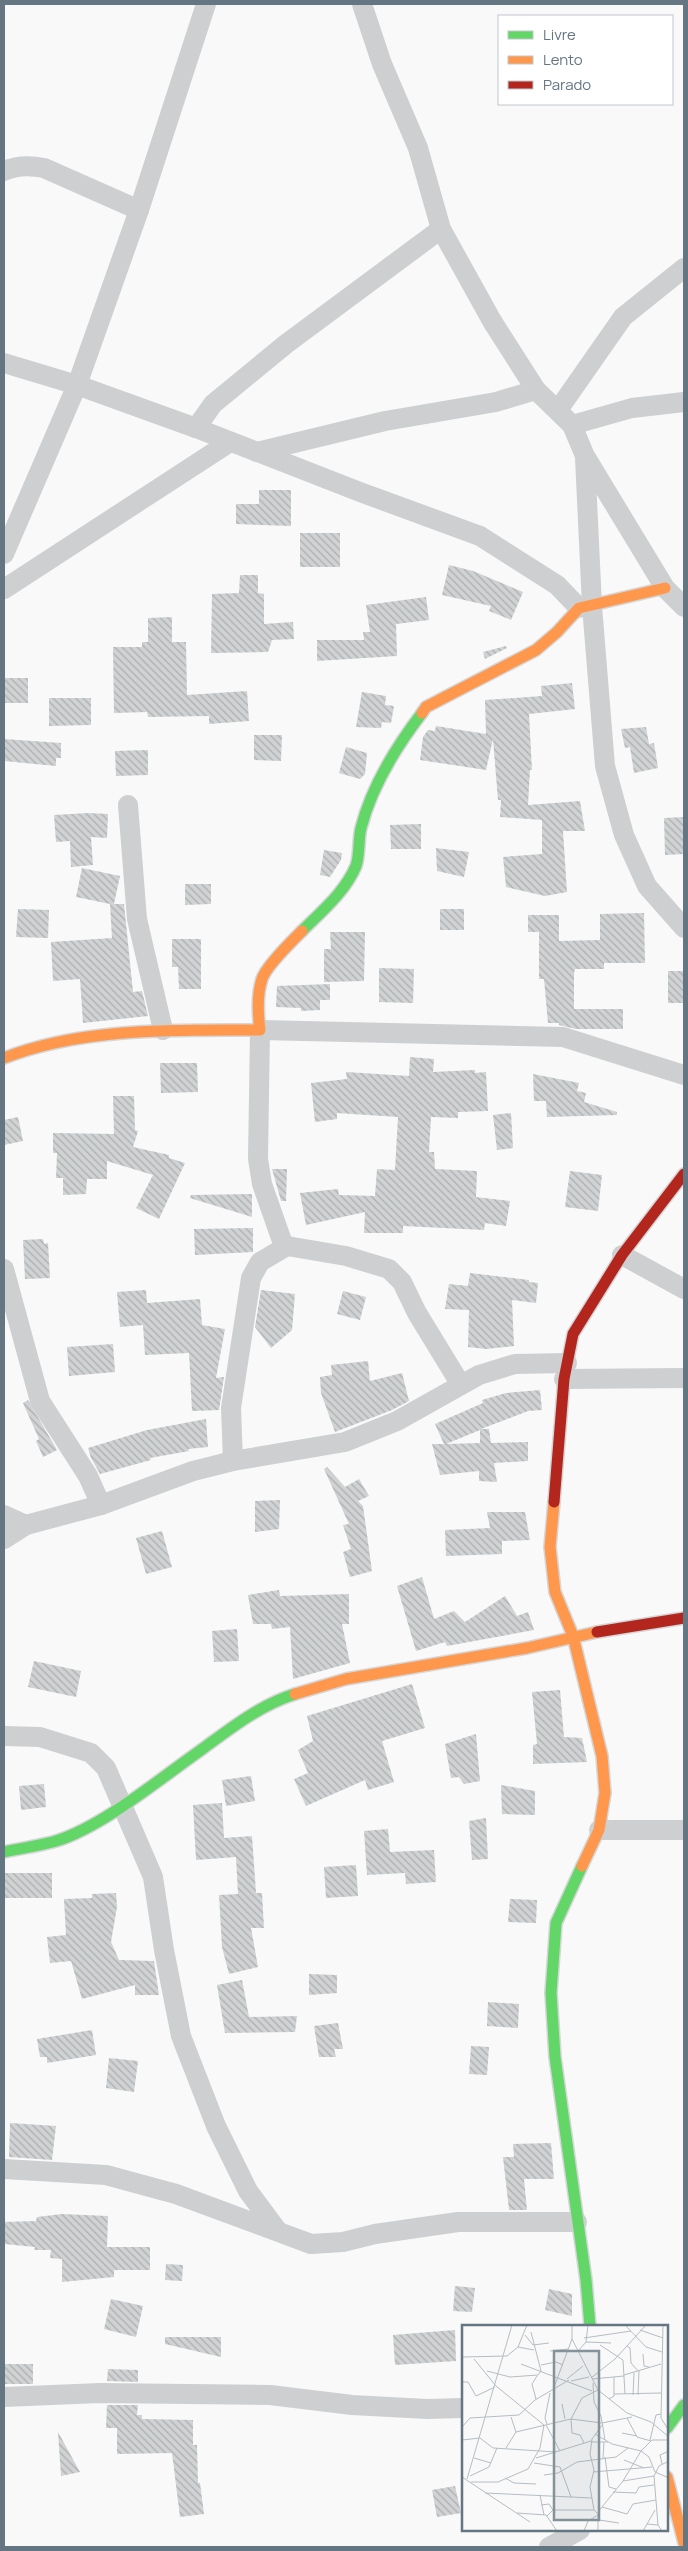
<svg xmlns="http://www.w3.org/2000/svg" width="688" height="2551" font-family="Manrope,sans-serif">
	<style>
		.building { fill: url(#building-back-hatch); fill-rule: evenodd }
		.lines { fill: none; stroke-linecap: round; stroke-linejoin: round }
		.fast-casing { stroke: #d5d6d7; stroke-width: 14 }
		.slow-casing { stroke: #d5d6d7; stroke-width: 14 }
		.jam-casing { stroke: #d5d6d7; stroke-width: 14 }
		.street { stroke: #cecfd0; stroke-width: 20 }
		.fast { stroke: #63d668; stroke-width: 11 }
		.slow { stroke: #ff974d; stroke-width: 11 }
		.jam { stroke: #b3261e; stroke-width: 11 }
		.inset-road { fill: none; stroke: #b5bdc3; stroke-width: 1 }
		.view { fill: #84929c; fill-opacity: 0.15; stroke: #84929c; stroke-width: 2.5 }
		.inset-edge { fill: none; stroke: #657683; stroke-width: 2.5 }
	</style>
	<defs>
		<pattern id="building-back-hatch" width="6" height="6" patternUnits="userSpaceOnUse" patternTransform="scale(1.25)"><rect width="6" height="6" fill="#d0d2d3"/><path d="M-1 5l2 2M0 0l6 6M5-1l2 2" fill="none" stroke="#acafb1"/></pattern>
	</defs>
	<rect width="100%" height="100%" fill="#f9f9f9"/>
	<g class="building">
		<polygon points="259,490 291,490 291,526 236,524 236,504 259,504"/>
		<rect x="300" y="533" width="40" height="34"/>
		<polygon points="449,565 473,571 523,592 511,620 489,611 491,606 442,595"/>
		<polygon points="240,575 258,575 258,593 264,594 264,624 293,622 294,639 272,640 268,652 211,653 212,594 239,593"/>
		<polygon points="426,597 429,620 396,624 397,656 317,661 317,640 364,640 363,632 370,632 366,605"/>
		<polygon points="172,617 172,642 186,642 187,695 247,691 249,721 209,724 209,716 148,717 147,712 114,713 113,647 142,647 142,642 148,642 148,618"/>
		<polygon points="506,646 507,648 485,659 483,652"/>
		<rect x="4" y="678" width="24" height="25"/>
		<polygon points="572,683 575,709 529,714 532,770 530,770 528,805 580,801 585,831 563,831 567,892 545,896 506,887 503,857 542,854 542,820 500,817 501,800 498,800 493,739 486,770 420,760 423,737 428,730 435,731 436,726 486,734 485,700 542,696 541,686"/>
		<polygon points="362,692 386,696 385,705 394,706 391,723 382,722 381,728 356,727"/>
		<polygon points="49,698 91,698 91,725 49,726"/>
		<polygon points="646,727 649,744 654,743 658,768 634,773 630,747 625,748 621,729"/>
		<polygon points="254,735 282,735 281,761 254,760"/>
		<polygon points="4,739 61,743 61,758 56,758 56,766 4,761"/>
		<polygon points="346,747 367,753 365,774 360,779 339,773"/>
		<polygon points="148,750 148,775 116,776 115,751"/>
		<polygon points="88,813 108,814 107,838 91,837 93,865 71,867 70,841 56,842 54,815"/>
		<polygon points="684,817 684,854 665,855 664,818"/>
		<polygon points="421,824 421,849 391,849 390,825"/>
		<polygon points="436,848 469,852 464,877 437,871"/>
		<polygon points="324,850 342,853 341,860 330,877 320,875"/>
		<polygon points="82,868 120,876 114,904 124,904 133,992 142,991 148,1016 83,1023 80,979 53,981 51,942 112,938 110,904 76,897"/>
		<polygon points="185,884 211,884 211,904 185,905"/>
		<polygon points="18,909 49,910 48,938 16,937"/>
		<rect x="440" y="909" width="24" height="21"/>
		<polygon points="644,913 645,963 604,963 604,969 575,969 574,973 574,1009 623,1009 623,1029 576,1029 559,1025 559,1023 548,1023 544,979 539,979 539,932 528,932 528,915 559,915 559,941 600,940 600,914"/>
		<polygon points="330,932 365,932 364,981 324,982 324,949 331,949"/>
		<polygon points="172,939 201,939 201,989 179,989 178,967 172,967"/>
		<polygon points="379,968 414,969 413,1003 379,1002"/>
		<rect x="668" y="971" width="16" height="32"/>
		<polygon points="330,984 330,1000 320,1000 320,1010 301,1011 301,1008 276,1007 277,986"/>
		<polygon points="410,1057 434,1059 433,1072 475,1070 475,1073 486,1072 488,1111 458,1112 458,1118 431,1117 429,1152 434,1152 435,1169 477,1171 476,1197 510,1201 506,1226 485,1223 484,1230 403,1226 403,1233 364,1233 365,1212 306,1225 300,1193 338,1189 339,1195 375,1196 377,1169 395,1170 398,1117 337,1113 337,1119 315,1122 311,1083 347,1079 346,1072 409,1076"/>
		<polygon points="160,1063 197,1063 198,1092 161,1093"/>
		<polygon points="533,1074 579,1083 577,1091 586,1093 584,1102 617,1112 617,1115 547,1117 546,1101 534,1101"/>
		<polygon points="113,1096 134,1096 135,1130 138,1131 133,1147 169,1155 169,1158 185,1163 159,1219 136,1208 153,1175 107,1161 107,1179 87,1179 86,1194 63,1195 63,1178 56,1178 57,1153 53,1153 53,1133 114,1134"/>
		<polygon points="511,1113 513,1148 497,1150 493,1115"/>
		<polygon points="18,1117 23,1141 4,1145 4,1120"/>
		<polygon points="272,1169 287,1169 286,1201 281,1201"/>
		<polygon points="570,1171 602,1175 598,1211 565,1207"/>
		<polygon points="252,1194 252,1217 190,1198 191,1195"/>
		<polygon points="253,1228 253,1252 195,1255 194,1229"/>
		<polygon points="43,1239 44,1244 48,1243 50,1278 25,1279 23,1240"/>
		<polygon points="470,1273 529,1280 529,1282 538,1283 536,1303 512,1300 514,1346 486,1349 468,1347 469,1310 445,1309 449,1284 468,1286"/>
		<polygon points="146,1290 147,1303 200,1299 202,1325 225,1329 216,1378 224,1377 219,1410 192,1411 189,1353 145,1355 143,1325 120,1327 117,1292"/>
		<polygon points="261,1290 295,1294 292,1330 271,1348 255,1327"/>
		<polygon points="343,1291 366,1297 360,1320 337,1314"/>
		<polygon points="113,1344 115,1372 69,1376 67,1347"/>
		<polygon points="368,1361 370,1381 402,1373 409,1401 392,1410 335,1432 321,1393 320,1377 332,1375 331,1365"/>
		<path d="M540 1390 542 1410 528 1411 481 1429H489L491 1443 528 1442V1461L494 1463 497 1482 479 1481V1471L440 1475 432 1444H444L435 1424 483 1403 482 1400 506 1393ZM480 1430V1443L446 1444Z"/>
		<polygon points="28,1400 57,1450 43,1457 36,1441 39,1439 23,1403"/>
		<polygon points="206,1419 208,1447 188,1449 189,1451 150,1458 151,1460 100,1474 91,1458 88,1448 147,1430"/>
		<polygon points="327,1467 345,1487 359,1479 369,1496 358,1501 363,1506 372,1571 350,1577 343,1552 351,1549 343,1525 349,1524 324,1469"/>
		<polygon points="280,1500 279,1529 255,1532 255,1501"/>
		<polygon points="487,1512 525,1512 530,1540 502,1541 502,1554 446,1556 445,1530 490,1528"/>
		<polygon points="162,1531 172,1567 146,1574 136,1538"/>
		<polygon points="422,1577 434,1619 454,1611 465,1622 505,1596 517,1616 528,1612 534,1630 447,1646 445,1642 416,1651 397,1586"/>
		<polygon points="279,1590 280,1596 349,1594 349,1624 342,1624 350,1663 293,1679 290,1627 272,1629 271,1624 253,1624 248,1595"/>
		<polygon points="237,1629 239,1661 214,1662 212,1631"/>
		<polygon points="34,1661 81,1671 76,1697 28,1687"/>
		<polygon points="412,1684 425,1728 382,1741 394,1782 368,1790 365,1780 306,1806 294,1779 308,1773 298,1750 313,1741 307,1716"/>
		<polygon points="560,1690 564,1737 582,1738 587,1762 533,1764 533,1745 537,1744 532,1692"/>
		<polygon points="476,1734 480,1781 464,1784 459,1777 451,1778 445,1744"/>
		<polygon points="251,1776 255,1801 226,1806 222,1780"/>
		<polygon points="44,1784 46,1807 21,1810 19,1786"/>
		<polygon points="501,1785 535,1791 535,1815 502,1814"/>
		<polygon points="222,1803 224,1838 252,1836 256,1893 262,1893 264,1928 251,1928 258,1967 229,1974 222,1947 219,1895 238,1894 236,1857 196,1860 193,1805"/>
		<polygon points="486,1818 488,1859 472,1860 469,1821"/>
		<polygon points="388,1829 390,1852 434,1850 436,1882 406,1884 405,1873 367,1875 364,1831"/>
		<polygon points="356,1865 358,1896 326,1898 324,1867"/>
		<rect x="4" y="1873" width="48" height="25"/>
		<polygon points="116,1893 117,1907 111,1942 119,1960 154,1961 159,1995 135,1995 135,1985 82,1999 71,1961 50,1963 47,1937 66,1935 64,1899 92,1898 92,1894"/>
		<polygon points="510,1899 537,1900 536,1923 508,1922"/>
		<polygon points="309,1974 337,1975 337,1993 309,1995"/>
		<polygon points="242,1980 249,2017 297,2016 295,2032 225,2033 217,1985"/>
		<polygon points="488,2002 519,2004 518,2028 487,2026"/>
		<polygon points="338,2023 343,2049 334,2049 336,2057 319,2057 314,2026"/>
		<polygon points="92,2030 96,2055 47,2063 47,2057 40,2057 37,2039"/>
		<polygon points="471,2046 489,2047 487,2075 469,2074"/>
		<polygon points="109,2058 138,2061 134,2092 106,2088"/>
		<polygon points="10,2123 56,2126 52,2160 9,2157"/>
		<polygon points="551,2143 554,2179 524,2179 527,2210 509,2210 503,2157 514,2157 513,2144"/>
		<polygon points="62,2214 108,2216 107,2247 150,2247 150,2270 114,2270 114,2277 62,2282 62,2259 50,2258 51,2250 34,2250 35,2247 4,2244 4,2222 36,2221 37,2217"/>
		<polygon points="166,2264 183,2265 182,2281 165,2280"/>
		<polygon points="455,2286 475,2288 472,2312 453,2311"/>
		<polygon points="549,2289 572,2294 572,2316 545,2310"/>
		<polygon points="111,2299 143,2306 136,2337 104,2329"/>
		<polygon points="455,2330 456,2361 395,2365 393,2335"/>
		<polygon points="165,2337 221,2337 221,2357 165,2344"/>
		<rect x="5" y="2364" width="28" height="20"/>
		<polygon points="108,2369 138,2370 138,2382 107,2381"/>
		<polygon points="107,2405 138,2405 137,2415 142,2415 142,2419 193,2420 193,2445 197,2445 198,2483 200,2483 204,2514 180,2517 172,2453 117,2454 117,2428 106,2428"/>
		<polygon points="58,2432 80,2472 61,2476"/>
		<polygon points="455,2486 461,2513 437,2517 432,2490"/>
	</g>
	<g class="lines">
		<g class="fast-casing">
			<g id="fast">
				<path d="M302 931C322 911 345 892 356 866 360 854 358 840 361 828 372 785 396 747 422 713"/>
				<path d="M4 1852C21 1848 40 1846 56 1841 102 1827 161 1778 201 1750 231 1728 260 1705 295 1694"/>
				<polyline points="582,1866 556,1923 551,1993 555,2057 586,2280 590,2326"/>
				<polyline points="667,2428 684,2405"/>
			</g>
		</g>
		<g class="slow-casing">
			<g id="slow">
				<polyline points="422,713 426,707 536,650 557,632 579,608 665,588"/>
				<path d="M4 1058C83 1027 177 1030 260 1030 258 1015 257 994 262 979 266 966 292 941 302 931"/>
				<polyline points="554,1502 550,1547 555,1592 573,1636 602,1756 605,1793 599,1830 582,1866"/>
				<polyline points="295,1694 346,1679 527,1648 597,1632"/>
				<polyline points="667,2477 684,2543"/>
			</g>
		</g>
		<g class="jam-casing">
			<g id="jam">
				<polyline points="554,1502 564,1379 573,1334 622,1255 684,1174"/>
				<polyline points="597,1632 684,1618"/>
			</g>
		</g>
		<g class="street">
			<polyline points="362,4 382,64 418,148 441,229 492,321 536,390 572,425 585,456 665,588 684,607"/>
			<path d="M4 171C17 165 29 165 44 168L139 210"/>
			<polyline points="4,363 77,385 196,428 360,492 480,536 557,585 579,608"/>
			<polyline points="558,410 623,317 684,268"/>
			<polyline points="572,425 632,408 684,402"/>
			<polyline points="196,428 213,404 286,344 441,229"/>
			<polyline points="257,452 385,421 496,402 536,390"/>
			<polyline points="585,458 592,606 605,766 624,835 647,886 684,928"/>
			<polyline points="4,554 77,385 139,210 206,4"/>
			<polyline points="4,589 230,442"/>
			<polyline points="128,805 137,919 163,1030"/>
			<polyline points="622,1255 684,1289"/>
			<polyline points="4,1269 40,1401 88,1476 101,1505"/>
			<polyline points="564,1379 684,1378"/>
			<polyline points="461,1385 417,1313 402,1282 389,1269 346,1256 287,1246 282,1241 262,1184 258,1159 260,1030 563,1037 684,1075"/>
			<polyline points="233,1461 231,1408 251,1278 260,1262 287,1246"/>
			<polyline points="4,1515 26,1525"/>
			<polyline points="4,1539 26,1525 101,1505 193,1471 233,1461 345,1442 397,1421 479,1375 515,1364 567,1363"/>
			<polyline points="4,1736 40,1737 91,1753 106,1768 153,1877 164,1950 181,2036 216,2126 248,2191 277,2230"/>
			<polyline points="599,1830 684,1830"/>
			<polyline points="4,2169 106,2175 176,2194 311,2244 343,2242 375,2234 458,2222 577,2222"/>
			<polyline points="4,2397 100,2393 270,2395 352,2405 427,2409 463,2408"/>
			<polyline points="549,2547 580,2530"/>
		</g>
		<use href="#fast" class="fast"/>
		<use href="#slow" class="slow"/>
		<use href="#jam" class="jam"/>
	</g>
	<g transform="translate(462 2325)">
		<rect width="206" height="206" fill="#f9f9f9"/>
		<path class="inset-road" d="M73 0H88M110 0V14L136 65 165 88 189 97 207 112M163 0 184 22 200 27M201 0 199 93 207 106M178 5 201 13M69 7 79 46M63 10 71 20 87 18M122 13 169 6M124 17 149 18M138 20 161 35 163 69M165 21 168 23 169 38 176 46M56 22 72 25M88 26 106 24M116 26 124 17 126 0M181 29 182 41 187 42M0 32 45 31 56 22 65 0M12 34 34 61 82 100M59 39 130 66M79 40 94 37 101 40M25 46 48 52 76 50 79 46M162 50 199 39M129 53 153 34 184 0M105 54 121 41M130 54 162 51M109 56 127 52M0 57H6L14 71 33 62M131 58 132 77 139 91 143 115M91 65 110 14M152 69 199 68M171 70 172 48M176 70 177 46M74 74 70 59 75 51M147 74 152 71V52M100 79 103 94M165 93 175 112 189 116M85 99 83 93 88 68M84 100 98 126M0 102 8 93 57 90 73 75 107 55M54 107 109 94 120 73 136 65M160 108 175 111M133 109 150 119 179 126 187 132 193 147 207 153M0 115 18 113 31 123 94 127M188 115 194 90 199 89M129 117H146M122 118 118 110 110 108 109 94 140 98 170 92M44 123 54 107 49 92M143 132 147 162 154 164M12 133 29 138M74 133 129 116M141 133 142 117M162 135 182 143M72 138 98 142 109 172M200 139 198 130 207 126M131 147 190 142M82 150 96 148 115 137 154 132 166 123M8 151 27 142 35 123M0 152 68 197M43 153 52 158 74 159M5 154 50 0M161 156 192 151M9 157H36L66 144 78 123 82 100M151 167 174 168 177 162 192 160M23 168 130 173M78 170 82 190M79 180 87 179 91 185M140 182 165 189 171 179 194 175M55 188 84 190 95 206M135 188 132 185 128 162 132 145 128 129 130 114 141 99M85 191 91 185H132M137 195 157 198M185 199 196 200 200 206M196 200 192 151 197 141 207 136M122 206 126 196 136 190M136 206V187L161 156 179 126 190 115H207M181 206 193 185"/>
		<path class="view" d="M92 26H137V195H92Z"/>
		<rect width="206" height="206" class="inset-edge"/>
	</g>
	<rect width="688" height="2551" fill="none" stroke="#657683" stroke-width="10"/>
	<rect x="498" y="15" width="175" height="90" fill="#ffffff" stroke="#c1c8cd"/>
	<rect x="508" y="31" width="25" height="8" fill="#63d668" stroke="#c1c8cd"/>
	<text x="543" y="40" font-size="15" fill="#657683">Livre</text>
	<rect x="508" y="56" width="25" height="8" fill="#ff974d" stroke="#c1c8cd"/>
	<text x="543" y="65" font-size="15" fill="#657683">Lento</text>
	<rect x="508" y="81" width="25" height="8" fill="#b3261e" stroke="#c1c8cd"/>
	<text x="543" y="90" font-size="15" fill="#657683">Parado</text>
</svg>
